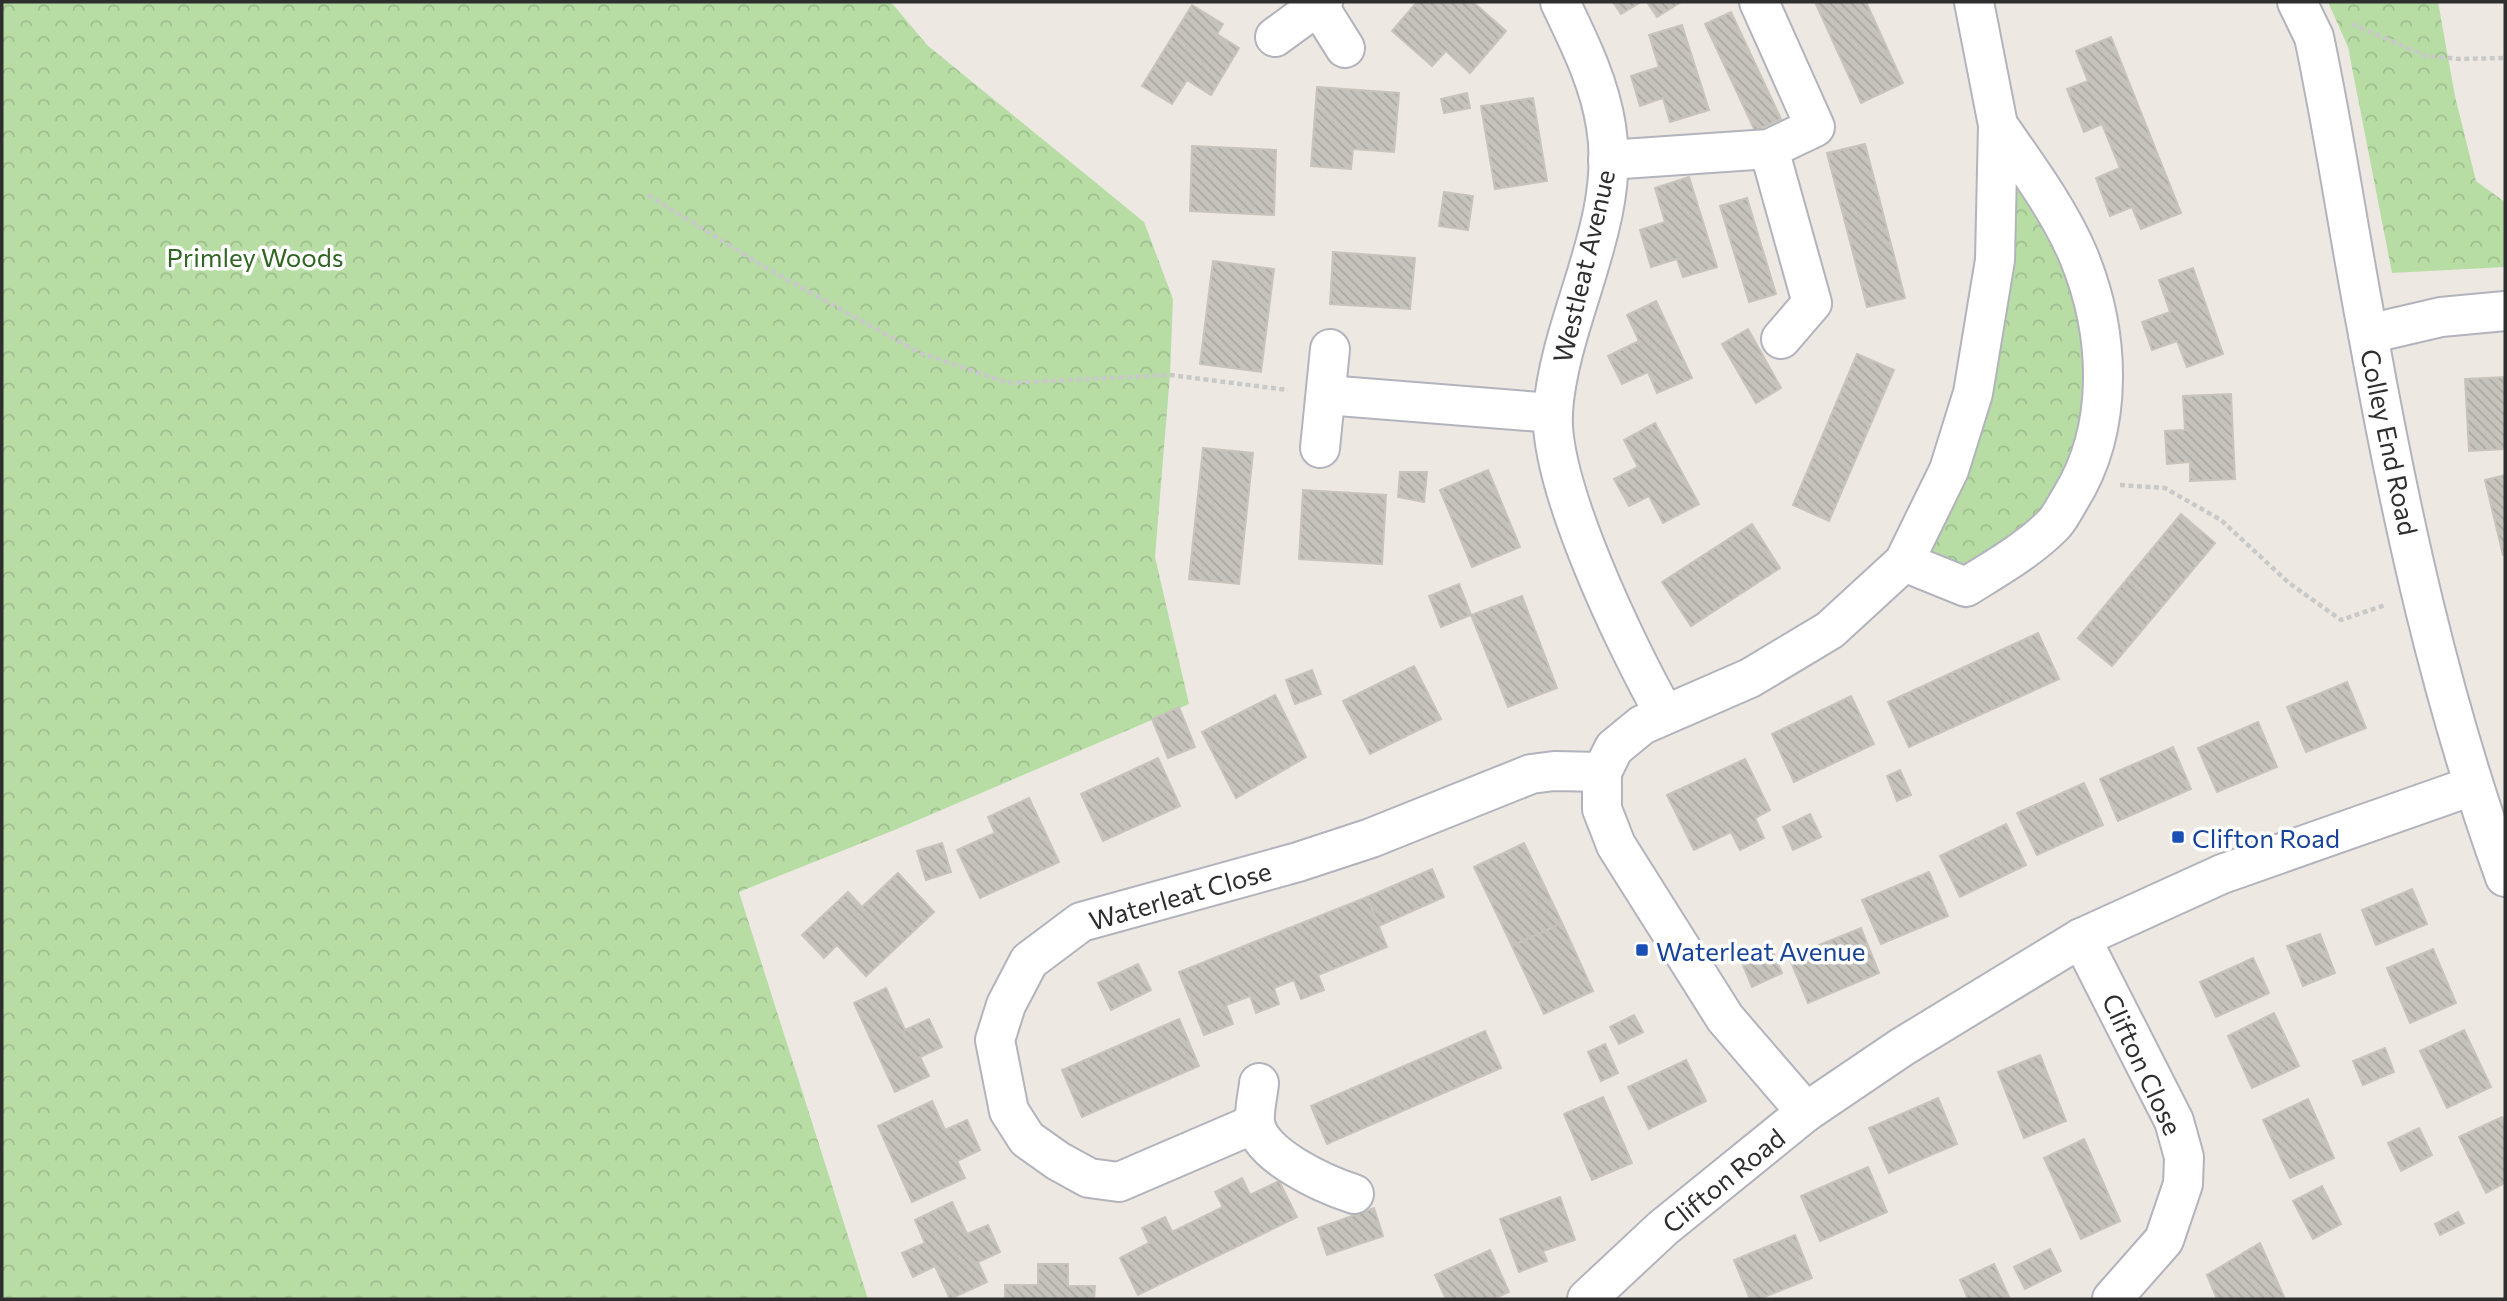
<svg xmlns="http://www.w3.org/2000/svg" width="2507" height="1301" font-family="Commissioner,sans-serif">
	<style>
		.forest { fill: url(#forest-crowns) }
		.building { fill: url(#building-back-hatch); stroke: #c9c4bb; stroke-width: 2 }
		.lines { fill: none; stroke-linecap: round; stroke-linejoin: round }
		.minor-casing { stroke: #b2b3bc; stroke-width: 42 }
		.path { stroke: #c9c9c9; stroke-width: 4.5; stroke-dasharray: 5 3.5; stroke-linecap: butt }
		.minor { stroke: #fff; stroke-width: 38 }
		.transit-dot { fill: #1a4fb4; stroke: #fff; stroke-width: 2.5 }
		.labels { text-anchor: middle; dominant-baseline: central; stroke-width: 7; stroke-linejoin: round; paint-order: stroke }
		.park-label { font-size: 26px; fill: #306524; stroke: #fff }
		.street-label { font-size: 26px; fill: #2e2e2e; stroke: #fff }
		.transit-label { font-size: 26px; fill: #164399; stroke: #fff; text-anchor: start }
	</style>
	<defs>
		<pattern id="forest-crowns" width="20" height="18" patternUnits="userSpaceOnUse" patternTransform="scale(1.75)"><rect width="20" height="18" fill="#b7dda5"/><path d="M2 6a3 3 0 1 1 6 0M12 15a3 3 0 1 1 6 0" fill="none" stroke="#9ebe8e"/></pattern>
		<pattern id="building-back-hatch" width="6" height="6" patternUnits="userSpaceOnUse" patternTransform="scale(1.75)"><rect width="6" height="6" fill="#c6c3bd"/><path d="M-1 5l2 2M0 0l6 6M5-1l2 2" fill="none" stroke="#aaa8a3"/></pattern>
	</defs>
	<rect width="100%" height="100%" fill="#ede9e2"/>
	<g class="forest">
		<polygon points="2,2 891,2 927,45 1144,222 1173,299 1170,375 1155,557 1189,704 897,829 739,892 868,1299 2,1299"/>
		<polygon points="2328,2 2438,2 2455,96 2476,181 2505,202 2505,267 2392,273 2348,47"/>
		<polygon points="1998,125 2078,254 2088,464 1966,587 1904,562 1949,470"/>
	</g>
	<g class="building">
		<polygon points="1417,2 1473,2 1506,31 1470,73 1446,51 1432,66 1392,31"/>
		<polygon points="1613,2 1641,2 1621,14"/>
		<polygon points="1647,2 1681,2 1657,17"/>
		<polygon points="1815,2 1866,2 1903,83 1861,103"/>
		<polygon points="1192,5 1223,24 1217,34 1239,48 1211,95 1187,80 1172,104 1142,86"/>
		<polygon points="1731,12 1781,119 1755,131 1705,24"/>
		<polygon points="1682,25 1709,110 1670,122 1663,98 1640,106 1631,76 1659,67 1649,35"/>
		<polygon points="2111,37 2181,213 2141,229 2132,207 2110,216 2096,178 2120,168 2102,124 2084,132 2067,89 2088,81 2076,51"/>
		<polygon points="1317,87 1399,93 1394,152 1353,149 1351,169 1311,166"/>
		<polygon points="1467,93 1470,108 1444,113 1441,99"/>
		<polygon points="1533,98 1547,181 1495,189 1481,106"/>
		<polygon points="1865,144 1905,298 1867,307 1827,153"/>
		<polygon points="1192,146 1276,150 1274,215 1190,211"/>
		<polygon points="1689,177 1717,267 1683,277 1677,259 1651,267 1640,230 1665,222 1655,188"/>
		<polygon points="1444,192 1473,196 1468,230 1439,226"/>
		<polygon points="1747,198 1776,294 1749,302 1720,206"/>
		<polygon points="1333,252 1415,258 1410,309 1330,304"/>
		<polygon points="1213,261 1274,269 1261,372 1200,364"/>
		<polygon points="2193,268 2223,354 2187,367 2177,341 2152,350 2142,322 2170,312 2159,280"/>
		<polygon points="1656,301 1692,378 1657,393 1648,372 1622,384 1608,356 1639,341 1627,315"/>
		<polygon points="1748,329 1781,388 1756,403 1722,344"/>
		<polygon points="1857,354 1894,370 1829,521 1793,505"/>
		<polygon points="2505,377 2505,449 2469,451 2465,379"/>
		<polygon points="2231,394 2235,479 2190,481 2190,462 2167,464 2165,431 2185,430 2183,396"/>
		<polygon points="1655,423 1699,504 1663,523 1649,496 1629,506 1614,479 1638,467 1624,440"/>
		<polygon points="1203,448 1253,453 1239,584 1189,579"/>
		<polygon points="1488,470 1520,547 1472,567 1440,490"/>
		<polygon points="1400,472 1427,472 1424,502 1398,497"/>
		<polygon points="2505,475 2505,554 2503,555 2485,480"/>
		<polygon points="1303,490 1386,495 1382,564 1299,559"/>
		<polygon points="2181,514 2215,543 2112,666 2078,638"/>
		<polygon points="1752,524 1780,568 1691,626 1662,582"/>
		<polygon points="1459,584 1471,615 1441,627 1429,596"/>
		<polygon points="1522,596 1557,688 1508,707 1471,615"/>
		<polygon points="2038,633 2059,679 1909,747 1888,702"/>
		<polygon points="1414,666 1441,719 1370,754 1343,701"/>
		<polygon points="1312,670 1321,694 1295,704 1286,680"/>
		<polygon points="2347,682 2366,728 2306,752 2287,707"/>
		<polygon points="1275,695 1306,757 1236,798 1202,732"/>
		<polygon points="1851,696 1874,744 1794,782 1772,734"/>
		<polygon points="1179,707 1195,747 1168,758 1152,719"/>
		<polygon points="2258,722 2277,767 2217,792 2198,748"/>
		<polygon points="2173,747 2191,789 2118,821 2100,779"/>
		<polygon points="1158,758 1180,806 1103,841 1081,794"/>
		<polygon points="1745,759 1770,810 1755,818 1764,838 1740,850 1731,832 1694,850 1667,795"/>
		<polygon points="1900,770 1911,795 1897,801 1887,776"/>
		<polygon points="2084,783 2103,825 2037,855 2017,813"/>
		<polygon points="1029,798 1059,862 980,898 957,850 995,833 988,817"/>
		<polygon points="1810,814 1821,837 1793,850 1783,827"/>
		<polygon points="2006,824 2026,865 1960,897 1940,856"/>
		<polygon points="942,843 951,872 926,880 917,851"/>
		<polygon points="1524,843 1562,923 1512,946 1474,867"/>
		<polygon points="1432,869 1444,897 1379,926 1367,897"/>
		<polygon points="1929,872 1948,916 1881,944 1862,900"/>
		<polygon points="898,873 934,912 866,976 837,945 824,958 802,935 848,892 862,907"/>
		<polygon points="2412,889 2427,924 2376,945 2362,910"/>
		<polygon points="1367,897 1387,947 1318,975 1324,990 1301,999 1294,980 1274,988 1279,1004 1256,1013 1250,996 1226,1005 1233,1024 1204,1035 1179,972"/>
		<polygon points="1562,923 1593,991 1544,1014 1512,946"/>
		<polygon points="1861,928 1879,973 1808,1003 1789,957"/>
		<polygon points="2320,934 2335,973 2303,986 2287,946"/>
		<polygon points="2433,949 2456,1003 2410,1023 2387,968"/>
		<polygon points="1772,950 1782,973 1752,987 1742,963"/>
		<polygon points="2253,958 2269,993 2216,1017 2200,982"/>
		<polygon points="1138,964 1151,990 1111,1010 1098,983"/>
		<polygon points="886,988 905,1030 929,1019 942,1047 920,1057 929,1076 895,1092 854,1003"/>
		<polygon points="2274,1013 2299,1066 2252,1088 2228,1036"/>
		<polygon points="1634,1015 1643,1032 1619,1044 1610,1027"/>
		<polygon points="1179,1019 1199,1066 1082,1117 1062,1070"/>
		<polygon points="2464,1030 2491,1087 2447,1108 2420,1051"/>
		<polygon points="1485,1031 1501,1068 1327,1144 1311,1106"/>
		<polygon points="1605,1044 1618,1073 1601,1081 1588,1052"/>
		<polygon points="2385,1048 2394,1072 2363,1085 2353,1061"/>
		<polygon points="2040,1055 2066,1121 2024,1138 1998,1072"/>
		<polygon points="1686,1060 1706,1101 1649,1129 1628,1087"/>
		<polygon points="1603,1097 1632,1163 1592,1180 1564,1114"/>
		<polygon points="1938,1098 1957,1144 1889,1173 1869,1128"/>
		<polygon points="2308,1099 2334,1158 2290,1178 2263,1120"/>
		<polygon points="932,1101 945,1130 967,1120 980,1150 957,1161 965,1178 912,1202 878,1126"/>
		<polygon points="2502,1117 2505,1122 2505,1183 2486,1193 2459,1137"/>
		<polygon points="2419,1128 2432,1155 2401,1171 2388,1143"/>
		<polygon points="2084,1139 2120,1221 2081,1239 2044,1158"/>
		<polygon points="1868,1167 1887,1212 1820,1241 1801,1196"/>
		<polygon points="1242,1178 1250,1195 1279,1181 1297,1217 1138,1295 1120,1258 1149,1243 1142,1228 1165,1217 1172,1232 1223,1207 1215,1192"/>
		<polygon points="2322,1186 2341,1224 2313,1239 2293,1201"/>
		<polygon points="1560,1197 1575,1240 1543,1251 1547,1261 1519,1272 1500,1219"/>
		<polygon points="952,1202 967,1234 988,1225 1000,1252 978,1262 987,1282 950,1299 935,1266 913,1277 902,1253 925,1243 915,1220"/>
		<polygon points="1374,1208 1383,1236 1327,1255 1318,1228"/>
		<polygon points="2458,1212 2464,1223 2440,1235 2435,1224"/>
		<polygon points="1795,1235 1812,1278 1759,1299 1750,1299 1734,1260"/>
		<polygon points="2260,1243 2285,1299 2217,1299 2207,1275"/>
		<polygon points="2050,1249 2061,1271 2025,1289 2014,1267"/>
		<polygon points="1490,1250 1509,1292 1493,1299 1446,1299 1435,1275"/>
		<polygon points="1038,1264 1068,1264 1068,1286 1095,1286 1094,1299 1005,1299 1005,1285 1038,1285"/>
		<polygon points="1994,1264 2010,1299 1968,1299 1960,1280"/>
	</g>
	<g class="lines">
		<g class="minor-casing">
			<g id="minor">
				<path d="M1560 2C1579 42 1599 81 1606 126 1622 223 1560 316 1553 411 1548 484 1627 648 1664 713"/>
				<path d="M2297 2 2314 37C2335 136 2349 235 2368 334 2401 518 2441 701 2505 877"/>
				<polyline points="1318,5 1345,48"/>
				<polyline points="1275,37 1323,2"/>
				<polyline points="1769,149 1812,303 1781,339"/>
				<polyline points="1608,160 1769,149 1815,127 1759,2"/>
				<polyline points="2368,334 2441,317 2505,311"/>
				<polyline points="1326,395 1553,413"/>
				<polyline points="1320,448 1330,349"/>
				<path d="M1904 562 1966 587C1996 568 2027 551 2053 525 2060 518 2065 507 2070 499 2115 427 2110 333 2079 257 2060 211 2027 167 1998 125"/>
				<polyline points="2081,938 2174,1121 2184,1157 2183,1184 2164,1240 2112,1299"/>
				<path d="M1259 1083C1258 1095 1254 1109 1255 1121 1257 1155 1326 1185 1354 1194"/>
				<polyline points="1806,1112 1725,1018 1616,845 1602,809 1602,772 1614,748 1642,725 1750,678 1830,630 1904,562 1949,470 1973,393 1995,260 1998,125 1974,2"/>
				<polyline points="1254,1124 1119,1182 1089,1178 1058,1161 1027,1139 1009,1111 995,1040 1006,1005 1029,961 1081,922 1298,862 1371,838 1531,774 1554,771 1602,772"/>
				<polyline points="1587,1299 1663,1228 1806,1112 1902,1047 2081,938 2222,874 2472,786"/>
			</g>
		</g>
		<g class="path">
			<polyline points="2352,24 2426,56 2460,59 2505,58"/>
			<polyline points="648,195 768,269 918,352 1008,383 1170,375 1288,390"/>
			<polyline points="2120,485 2165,488 2221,520 2289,583 2341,620 2385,605"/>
		</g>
		<use href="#minor" class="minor"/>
	</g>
	<g class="transit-dot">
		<rect x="2171" y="830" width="14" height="14" rx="3.5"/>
		<rect x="1635" y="943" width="14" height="14" rx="3.5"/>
	</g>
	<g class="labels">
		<g class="park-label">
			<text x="255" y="256">Primley Woods</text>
		</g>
		<g class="street-label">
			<text transform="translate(1583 266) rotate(-77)">Westleat Avenue</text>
			<text transform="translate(2390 442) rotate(78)">Colley End Road</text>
			<text transform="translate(1180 895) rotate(-16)">Waterleat Close</text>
			<text transform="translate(2143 1064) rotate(65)">Clifton Close</text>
			<text transform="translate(1723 1180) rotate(-39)">Clifton Road</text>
		</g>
		<g class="transit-label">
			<text x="2192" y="837">Clifton Road</text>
			<text x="1656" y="950">Waterleat Avenue</text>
		</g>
	</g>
	<rect width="2507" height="1301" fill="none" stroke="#2e2e2e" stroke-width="7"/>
</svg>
